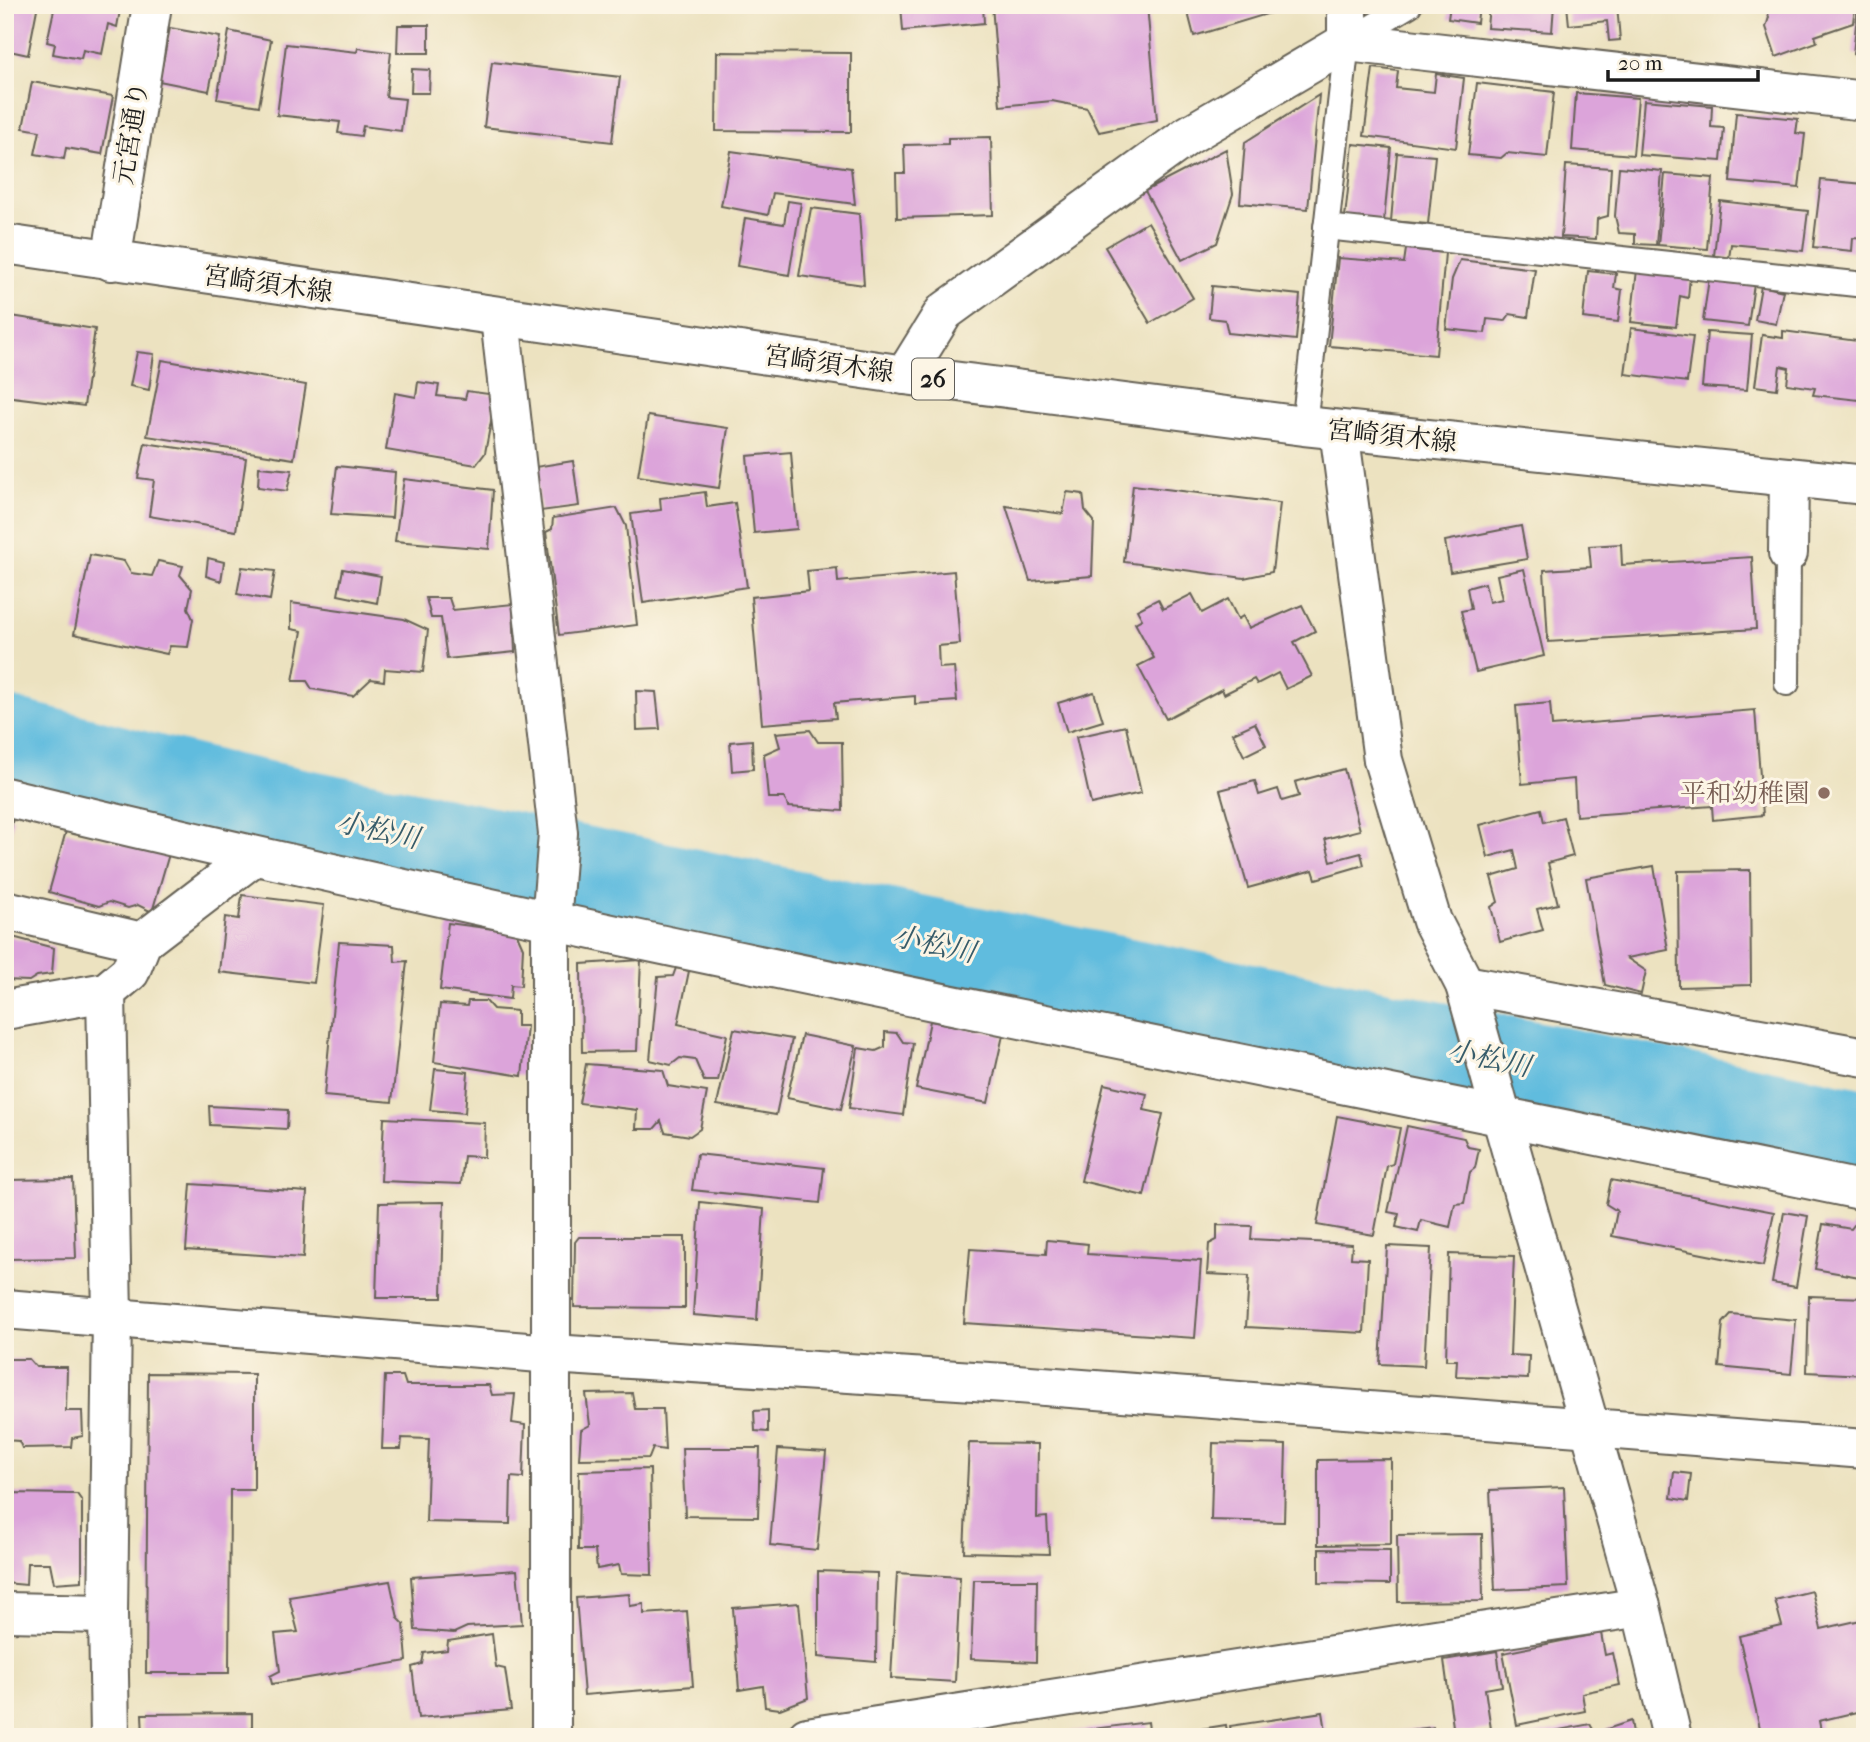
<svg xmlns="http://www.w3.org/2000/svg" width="1870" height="1742" font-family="'IM FELL French Canon','Noto Serif JP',serif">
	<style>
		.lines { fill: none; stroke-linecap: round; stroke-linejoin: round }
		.river { stroke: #60bcde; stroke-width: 91 }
		.building { fill: #dca4da }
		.lane-casing { stroke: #656155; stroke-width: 28 }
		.street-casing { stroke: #656155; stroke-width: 42 }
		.secondary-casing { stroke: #656155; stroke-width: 42 }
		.primary-casing { stroke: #656155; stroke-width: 42 }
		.lane { stroke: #fff; stroke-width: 24 }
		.street { stroke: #fff; stroke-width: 38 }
		.secondary { stroke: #fff; stroke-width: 38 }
		.primary { stroke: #fff; stroke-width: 38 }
		.education-dot { fill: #8d6e63; stroke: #fcf5e5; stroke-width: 2.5 }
		.labels { text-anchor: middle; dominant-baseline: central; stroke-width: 6; stroke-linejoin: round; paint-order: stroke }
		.shield { fill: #fcf5e5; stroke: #5f5d58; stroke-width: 2 }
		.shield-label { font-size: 24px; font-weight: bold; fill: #1c1c1c }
		.street-label { font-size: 26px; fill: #1c1c1c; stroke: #fcf5e5 }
		.education-label { font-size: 26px; fill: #785e54; stroke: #fcf5e5; text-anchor: end }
		.water-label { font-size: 28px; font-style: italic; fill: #375c6a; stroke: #fcf5e5 }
	</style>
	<rect width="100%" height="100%" fill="#fcf5e5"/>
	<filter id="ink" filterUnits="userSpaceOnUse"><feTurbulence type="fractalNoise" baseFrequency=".0143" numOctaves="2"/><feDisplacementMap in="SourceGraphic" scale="14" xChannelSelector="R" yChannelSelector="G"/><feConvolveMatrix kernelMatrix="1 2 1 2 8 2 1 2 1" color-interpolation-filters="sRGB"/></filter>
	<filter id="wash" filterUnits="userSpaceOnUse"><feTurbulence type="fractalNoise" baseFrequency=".00686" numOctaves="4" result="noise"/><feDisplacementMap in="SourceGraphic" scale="28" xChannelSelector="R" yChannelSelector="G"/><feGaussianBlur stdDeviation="1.57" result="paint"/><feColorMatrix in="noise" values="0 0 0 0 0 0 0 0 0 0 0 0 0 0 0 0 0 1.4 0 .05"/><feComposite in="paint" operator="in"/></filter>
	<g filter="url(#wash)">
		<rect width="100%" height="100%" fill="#ece2c0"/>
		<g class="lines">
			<polyline class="river" points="5,742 224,798 1865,1135"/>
		</g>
		<g id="blocks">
			<g class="building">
				<polygon points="5,5 34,5 37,9 28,55 5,50"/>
				<polygon points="55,5 121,5 117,27 108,24 102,54 83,50 81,59 53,54 55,44 47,42"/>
				<polygon points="901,5 983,5 984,23 903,31"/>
				<polygon points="992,5 1147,5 1157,120 1099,132 1087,108 1052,101 1000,106"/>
				<polygon points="1186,5 1293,5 1293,6 1194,36"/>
				<polygon points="1450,5 1479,5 1477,23 1448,19"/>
				<polygon points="1489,5 1554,5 1552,32 1487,28"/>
				<polygon points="1567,5 1617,5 1620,40 1609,41 1607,21 1569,25"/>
				<polygon points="1765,5 1855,5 1853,23 1815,36 1817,42 1776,57 1766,27 1769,17"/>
				<polygon points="1858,5 1865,5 1865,55 1853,54"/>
				<polygon points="398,25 429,25 429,53 397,53"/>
				<polygon points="170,28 220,37 209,91 159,81"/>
				<polygon points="229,31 271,40 259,106 217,99"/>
				<polygon points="286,44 357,52 358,48 391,52 386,97 405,99 401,131 363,126 361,136 338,133 340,122 277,115"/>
				<polygon points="717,52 851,53 851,132 716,131"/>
				<polygon points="492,62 620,77 612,142 484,127"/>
				<polygon points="1373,68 1398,71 1396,88 1434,92 1436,74 1464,78 1456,148 1364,136"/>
				<polygon points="412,69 430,70 429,93 411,93"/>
				<polygon points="32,82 113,96 102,154 66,148 64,159 35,154 40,131 23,128"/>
				<polygon points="1477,83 1554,92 1547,157 1507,153 1501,158 1468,155"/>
				<polygon points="1576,93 1638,98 1633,155 1572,150"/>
				<polygon points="1319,95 1308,209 1240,203 1245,142"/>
				<polygon points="1644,100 1712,106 1711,127 1724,128 1721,161 1639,155"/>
				<polygon points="1736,113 1798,119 1796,133 1805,134 1799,188 1730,182"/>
				<polygon points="991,137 993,215 897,218 896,173 905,173 904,145 948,144 948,138"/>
				<polygon points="1353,144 1391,148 1384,221 1345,217"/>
				<polygon points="1226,149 1233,194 1217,243 1182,260 1145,191"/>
				<polygon points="731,151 851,168 855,204 773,193 768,215 721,206"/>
				<polygon points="1397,153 1435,156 1428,224 1391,221"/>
				<polygon points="1566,165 1611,168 1608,216 1597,219 1596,239 1561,237"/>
				<polygon points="1619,167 1662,171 1656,245 1635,244 1635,234 1619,233 1615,216"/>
				<polygon points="1665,174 1713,178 1707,249 1658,245"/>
				<polygon points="1821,180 1864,184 1861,213 1865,213 1865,239 1853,238 1852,251 1813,247"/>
				<polygon points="788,201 801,203 789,275 737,266 745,218 784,224"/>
				<polygon points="1720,201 1808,211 1803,251 1731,244 1729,258 1714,256"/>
				<polygon points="811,208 859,214 864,285 799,276"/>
				<polygon points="1148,222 1193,298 1150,323 1105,247"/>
				<polygon points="1406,249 1445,253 1436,355 1329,346 1338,258 1404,263"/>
				<polygon points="1460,260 1535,269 1528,317 1510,314 1505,321 1487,319 1485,333 1446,329 1452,279"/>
				<polygon points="1637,270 1690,276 1688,298 1680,296 1676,327 1631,322"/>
				<polygon points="1588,271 1616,274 1614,288 1622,290 1618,322 1583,318"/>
				<polygon points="1709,278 1754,284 1748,326 1703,321"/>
				<polygon points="1212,286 1300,295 1296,340 1228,333 1225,320 1209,318"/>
				<polygon points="1761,286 1783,291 1776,324 1755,320"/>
				<polygon points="5,315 95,329 84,406 5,396"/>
				<polygon points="1631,328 1693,336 1687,382 1625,374"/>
				<polygon points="1783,331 1865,342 1859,400 1813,395 1815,388 1787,384 1789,368 1780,366 1777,389 1755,386 1762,335 1783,338"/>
				<polygon points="1707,332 1752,335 1747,390 1702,387"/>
				<polygon points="137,352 154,354 149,390 130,386"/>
				<polygon points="162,360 306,385 294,459 147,436"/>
				<polygon points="418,382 439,385 437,396 465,399 467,391 496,395 485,453 476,465 386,450 395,393 416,397"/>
				<polygon points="648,416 728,428 719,488 638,476"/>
				<polygon points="145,443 246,458 236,531 149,516 154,480 138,478"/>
				<polygon points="791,452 797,529 754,533 747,456"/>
				<polygon points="573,461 579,506 541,511 535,467"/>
				<polygon points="337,466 395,472 392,518 331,514"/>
				<polygon points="259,467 292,470 287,491 258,487"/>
				<polygon points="404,479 493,490 489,549 395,541"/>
				<polygon points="1133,485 1280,503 1272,572 1244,578 1124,562"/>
				<polygon points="705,492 707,507 735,503 747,587 643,603 631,514 661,510 660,498"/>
				<polygon points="1067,492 1083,494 1085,510 1094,521 1092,576 1030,581 1006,506 1063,514"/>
				<polygon points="617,508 626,526 637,625 559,635 546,532 552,529 553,518"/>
				<polygon points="1521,526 1527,559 1450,572 1445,541"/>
				<polygon points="1621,544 1622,565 1752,557 1756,629 1548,642 1544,570 1591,567 1589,546"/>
				<polygon points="90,555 124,561 131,573 152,576 158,561 183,566 180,575 192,589 188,608 193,619 188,647 170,646 167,654 74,634"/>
				<polygon points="208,558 224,562 221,581 206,576"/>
				<polygon points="242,567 275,571 270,600 237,594"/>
				<polygon points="837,568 838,582 954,571 960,644 938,646 939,668 954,667 957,701 915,704 915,696 834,703 836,718 762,724 751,597 809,591 807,571"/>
				<polygon points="343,569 381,576 377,603 338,595"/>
				<polygon points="1524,569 1544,656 1476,672 1461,611 1471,609 1467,588 1485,583 1489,602 1502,599 1497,575"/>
				<polygon points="1192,594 1202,613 1228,599 1238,619 1243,616 1249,628 1302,605 1315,631 1294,642 1312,676 1286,689 1278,673 1257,684 1254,679 1224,694 1222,689 1166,719 1138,666 1154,658 1135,623 1142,619 1137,610 1158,599 1163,609"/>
				<polygon points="426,598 449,598 453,610 513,604 515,652 447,659 441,618 431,618"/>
				<polygon points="291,603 404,619 428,630 423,672 385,669 384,681 371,679 353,696 312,689 307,681 293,681 302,631 291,629"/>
				<polygon points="636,691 656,692 660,729 637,730"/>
				<polygon points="1094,692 1103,721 1067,732 1058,703"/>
				<polygon points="1550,703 1552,726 1755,710 1763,815 1713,820 1712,806 1576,816 1574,779 1522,784 1516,706"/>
				<polygon points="1255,723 1266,745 1244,756 1233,733"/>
				<polygon points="1126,726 1141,793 1091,804 1076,737"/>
				<polygon points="810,730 818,742 842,742 843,811 789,807 784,798 768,798 764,754 780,747 776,733"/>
				<polygon points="752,740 753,769 732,771 730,742"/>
				<polygon points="1344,769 1360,830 1325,839 1331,861 1361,853 1364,865 1316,879 1313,870 1248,888 1220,790 1255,781 1259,795 1278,789 1282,801 1299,796 1295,782"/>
				<polygon points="1541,809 1544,822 1563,817 1573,856 1548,863 1558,904 1537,909 1543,930 1500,942 1491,907 1498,902 1491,877 1518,869 1514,850 1488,857 1480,825"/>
				<polygon points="5,816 13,818 7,852 5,852"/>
				<polygon points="66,831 169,854 152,912 138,905 128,908 109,902 99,906 49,892"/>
				<polygon points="1654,866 1668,950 1627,958 1646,971 1641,994 1605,985 1586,878"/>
				<polygon points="1750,870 1751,985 1679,987 1678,871"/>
				<polygon points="242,895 324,905 314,983 219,972 225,917 239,919"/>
				<polygon points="448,923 516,932 523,948 521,986 511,985 510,999 440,990"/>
				<polygon points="5,935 54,948 52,974 37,976 29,981 5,980"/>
				<polygon points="339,942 394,945 395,962 407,961 392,1102 324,1096"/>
				<polygon points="641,960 637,1051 582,1052 581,964"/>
				<polygon points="676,968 689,971 678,1024 727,1035 718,1081 704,1081 695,1060 680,1058 671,1065 650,1060 658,977 673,976"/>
				<polygon points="468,1001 486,1001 493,1009 517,1011 517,1026 527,1026 522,1076 434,1062 440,1004 467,1006"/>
				<polygon points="930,1021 1003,1035 988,1103 916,1089"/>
				<polygon points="734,1029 792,1039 776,1115 717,1105"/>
				<polygon points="885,1032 897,1033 903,1042 913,1043 903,1115 849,1108 858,1048 876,1051 885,1047"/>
				<polygon points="802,1035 856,1046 841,1109 787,1098"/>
				<polygon points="586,1064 663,1070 668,1086 707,1092 700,1129 690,1136 665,1132 661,1121 654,1129 636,1129 637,1110 579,1103"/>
				<polygon points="435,1069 468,1072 465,1113 430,1110"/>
				<polygon points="1104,1084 1147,1094 1144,1110 1163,1114 1144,1196 1081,1181"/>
				<polygon points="209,1106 288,1110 287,1129 210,1125"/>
				<polygon points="1337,1116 1400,1128 1393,1164 1387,1166 1374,1235 1317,1225"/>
				<polygon points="384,1118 485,1123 484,1157 464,1156 461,1184 381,1181"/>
				<polygon points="1407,1126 1464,1138 1468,1147 1479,1149 1475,1168 1470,1172 1464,1203 1455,1204 1450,1227 1421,1220 1418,1232 1396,1227 1399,1214 1388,1212"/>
				<polygon points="697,1154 824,1168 820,1203 692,1190"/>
				<polygon points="73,1179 76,1258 5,1259 5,1180"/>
				<polygon points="1611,1180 1774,1212 1763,1266 1612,1236 1617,1211 1606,1204"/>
				<polygon points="191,1184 307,1192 303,1258 186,1250"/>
				<polygon points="444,1202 442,1298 376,1298 379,1203"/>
				<polygon points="700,1202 764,1209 757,1320 693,1315"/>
				<polygon points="1784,1212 1808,1216 1796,1287 1772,1283"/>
				<polygon points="1857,1221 1865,1222 1865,1278 1815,1269 1823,1224 1851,1229"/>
				<polygon points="1217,1225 1252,1226 1251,1239 1352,1244 1351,1258 1368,1259 1364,1333 1246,1327 1249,1276 1207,1274 1209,1244 1217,1240"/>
				<polygon points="579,1237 685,1237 685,1308 574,1307 575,1242"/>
				<polygon points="1047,1240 1088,1244 1087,1254 1201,1261 1195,1338 964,1323 970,1249 1046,1254"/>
				<polygon points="1387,1246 1431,1248 1424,1366 1380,1364"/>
				<polygon points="1449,1254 1514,1256 1510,1355 1529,1356 1528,1379 1456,1376 1457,1360 1446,1360"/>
				<polygon points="1809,1296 1865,1298 1865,1375 1807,1372"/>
				<polygon points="1731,1314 1796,1320 1791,1374 1719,1367 1723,1323"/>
				<polygon points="5,1359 29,1359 36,1367 67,1367 66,1411 82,1411 83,1436 72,1438 71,1447 22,1448 19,1441 5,1440"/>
				<polygon points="148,1373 254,1374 254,1490 230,1490 229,1673 146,1673"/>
				<polygon points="385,1376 403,1376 406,1385 489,1385 492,1395 515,1394 512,1423 525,1425 523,1478 511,1477 510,1524 426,1522 429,1439 402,1438 401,1449 382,1449"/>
				<polygon points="632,1393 635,1409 663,1409 665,1450 653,1448 649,1458 579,1459 581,1430 590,1425 586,1394"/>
				<polygon points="768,1410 768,1432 755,1431 754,1411"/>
				<polygon points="969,1443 1038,1444 1037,1518 1047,1517 1049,1554 964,1552"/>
				<polygon points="1213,1443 1286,1445 1284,1522 1211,1520"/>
				<polygon points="682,1448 760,1448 758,1517 685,1516"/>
				<polygon points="778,1449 826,1452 817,1550 770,1545"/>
				<polygon points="1391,1459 1391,1544 1318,1545 1318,1460"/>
				<polygon points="650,1469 652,1575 621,1574 619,1565 597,1569 595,1550 578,1550 579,1471"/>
				<polygon points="1674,1472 1691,1474 1688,1501 1671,1498"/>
				<polygon points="1564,1487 1568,1587 1495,1590 1490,1490"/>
				<polygon points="5,1493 77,1494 82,1501 82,1581 54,1583 50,1563 27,1563 26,1585 5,1583"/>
				<polygon points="1482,1534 1483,1601 1398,1602 1397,1535"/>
				<polygon points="1319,1549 1390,1550 1390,1584 1319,1583"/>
				<polygon points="517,1570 522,1624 467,1627 454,1633 415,1630 411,1577"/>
				<polygon points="818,1571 877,1573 876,1662 818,1657"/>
				<polygon points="897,1573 960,1577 955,1682 891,1678"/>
				<polygon points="974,1580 1037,1580 1036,1662 971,1659"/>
				<polygon points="390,1581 398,1618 404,1624 407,1661 272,1684 270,1676 280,1671 275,1634 298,1632 289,1597"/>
				<polygon points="1812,1591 1821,1629 1865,1619 1865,1710 1819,1721 1822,1736 1762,1737 1739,1636 1782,1626 1775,1600"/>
				<polygon points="629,1594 630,1606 644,1604 644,1614 687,1611 693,1686 584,1695 576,1598"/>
				<polygon points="799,1603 808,1698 780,1709 765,1707 763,1686 739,1690 733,1608"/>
				<polygon points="1601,1633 1605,1655 1613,1653 1620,1685 1582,1693 1585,1711 1517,1725 1503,1653"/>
				<polygon points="492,1634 496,1667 505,1669 511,1710 418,1718 412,1667 422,1664 424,1653 447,1650 448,1641"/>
				<polygon points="1497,1651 1502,1686 1485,1689 1491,1729 1454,1734 1444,1660"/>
				<polygon points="1323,1712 1327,1737 1232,1737 1230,1726"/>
				<polygon points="252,1713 252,1737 143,1737 142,1714"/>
				<polygon points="1631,1721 1633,1733 1618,1737 1523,1737 1590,1724 1595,1733"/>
				<polygon points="1148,1722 1150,1737 1053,1737 1052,1734"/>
				<polygon points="1226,1725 1228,1737 1169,1737 1169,1734"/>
				<polygon points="1433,1727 1434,1737 1369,1737 1369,1735"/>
			</g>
		</g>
	</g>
	<g filter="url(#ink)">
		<use href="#blocks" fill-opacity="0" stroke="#656155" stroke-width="2"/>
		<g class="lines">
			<g class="lane-casing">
				<g id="lane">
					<polyline points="1326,227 1865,285"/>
					<polyline points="1304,426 1347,42 1409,5"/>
					<polyline points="1787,683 1788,553"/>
				</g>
			</g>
			<g class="street-casing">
				<g id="street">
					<polyline points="1347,5 1347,42"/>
					<polyline points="111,261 152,5"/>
					<polyline points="500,318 558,833 551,924 551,1737"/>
					<polyline points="905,375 944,312 1187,136 1347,42 1865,101"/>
					<polyline points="1788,553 1789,477"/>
					<path d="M5 797C621 946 1244 1061 1865 1191"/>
					<polyline points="5,910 142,942"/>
					<polyline points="1465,985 1865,1057"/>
					<polyline points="106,992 112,1316 108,1614 110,1737"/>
					<polyline points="5,1010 106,992 130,972 142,942 253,857"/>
					<polyline points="1483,1049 1501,1115"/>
					<polyline points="1590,1428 1641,1607 1672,1737"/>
					<polyline points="5,1612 108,1614"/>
					<polyline points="807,1737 1641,1607"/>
				</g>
			</g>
			<g class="secondary-casing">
				<g id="secondary">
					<polyline points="1339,430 1383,760 1432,921 1465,985 1483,1049"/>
					<polyline points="1501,1115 1590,1428"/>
					<polyline points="5,1309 552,1354 1005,1383 1865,1449"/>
				</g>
			</g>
			<g class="primary-casing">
				<polyline id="primary" points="5,244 905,375 1304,426 1865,485"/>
			</g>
			<use href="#lane" class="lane"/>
			<use href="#street" class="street"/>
			<use href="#secondary" class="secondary"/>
			<use href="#primary" class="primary"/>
		</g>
	</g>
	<circle class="education-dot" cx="1824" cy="793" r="7"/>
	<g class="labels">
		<rect class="shield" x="912" y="358.5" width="42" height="41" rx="5"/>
		<g class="shield-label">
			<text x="933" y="379">26</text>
		</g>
		<g class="street-label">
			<text transform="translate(131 133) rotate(-81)">元宮通り</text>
			<text transform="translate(268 284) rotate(8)">宮崎須木線</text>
			<text transform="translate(829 364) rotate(8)">宮崎須木線</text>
			<text transform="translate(1392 436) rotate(6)">宮崎須木線</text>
		</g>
		<g class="education-label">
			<text x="1810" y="793">平和幼稚園</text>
		</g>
		<g class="water-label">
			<text transform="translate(378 830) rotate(12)">小松川</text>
			<text transform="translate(934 944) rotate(12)">小松川</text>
			<text transform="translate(1489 1058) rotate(12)">小松川</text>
		</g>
	</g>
	<rect width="1870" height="1742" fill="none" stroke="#fcf5e5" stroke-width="28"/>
	<path d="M1608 70v10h150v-10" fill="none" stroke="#1c1c1c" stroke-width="3.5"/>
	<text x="1618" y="70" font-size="21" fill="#1c1c1c" stroke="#fcf5e5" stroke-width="5" paint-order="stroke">20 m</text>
</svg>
